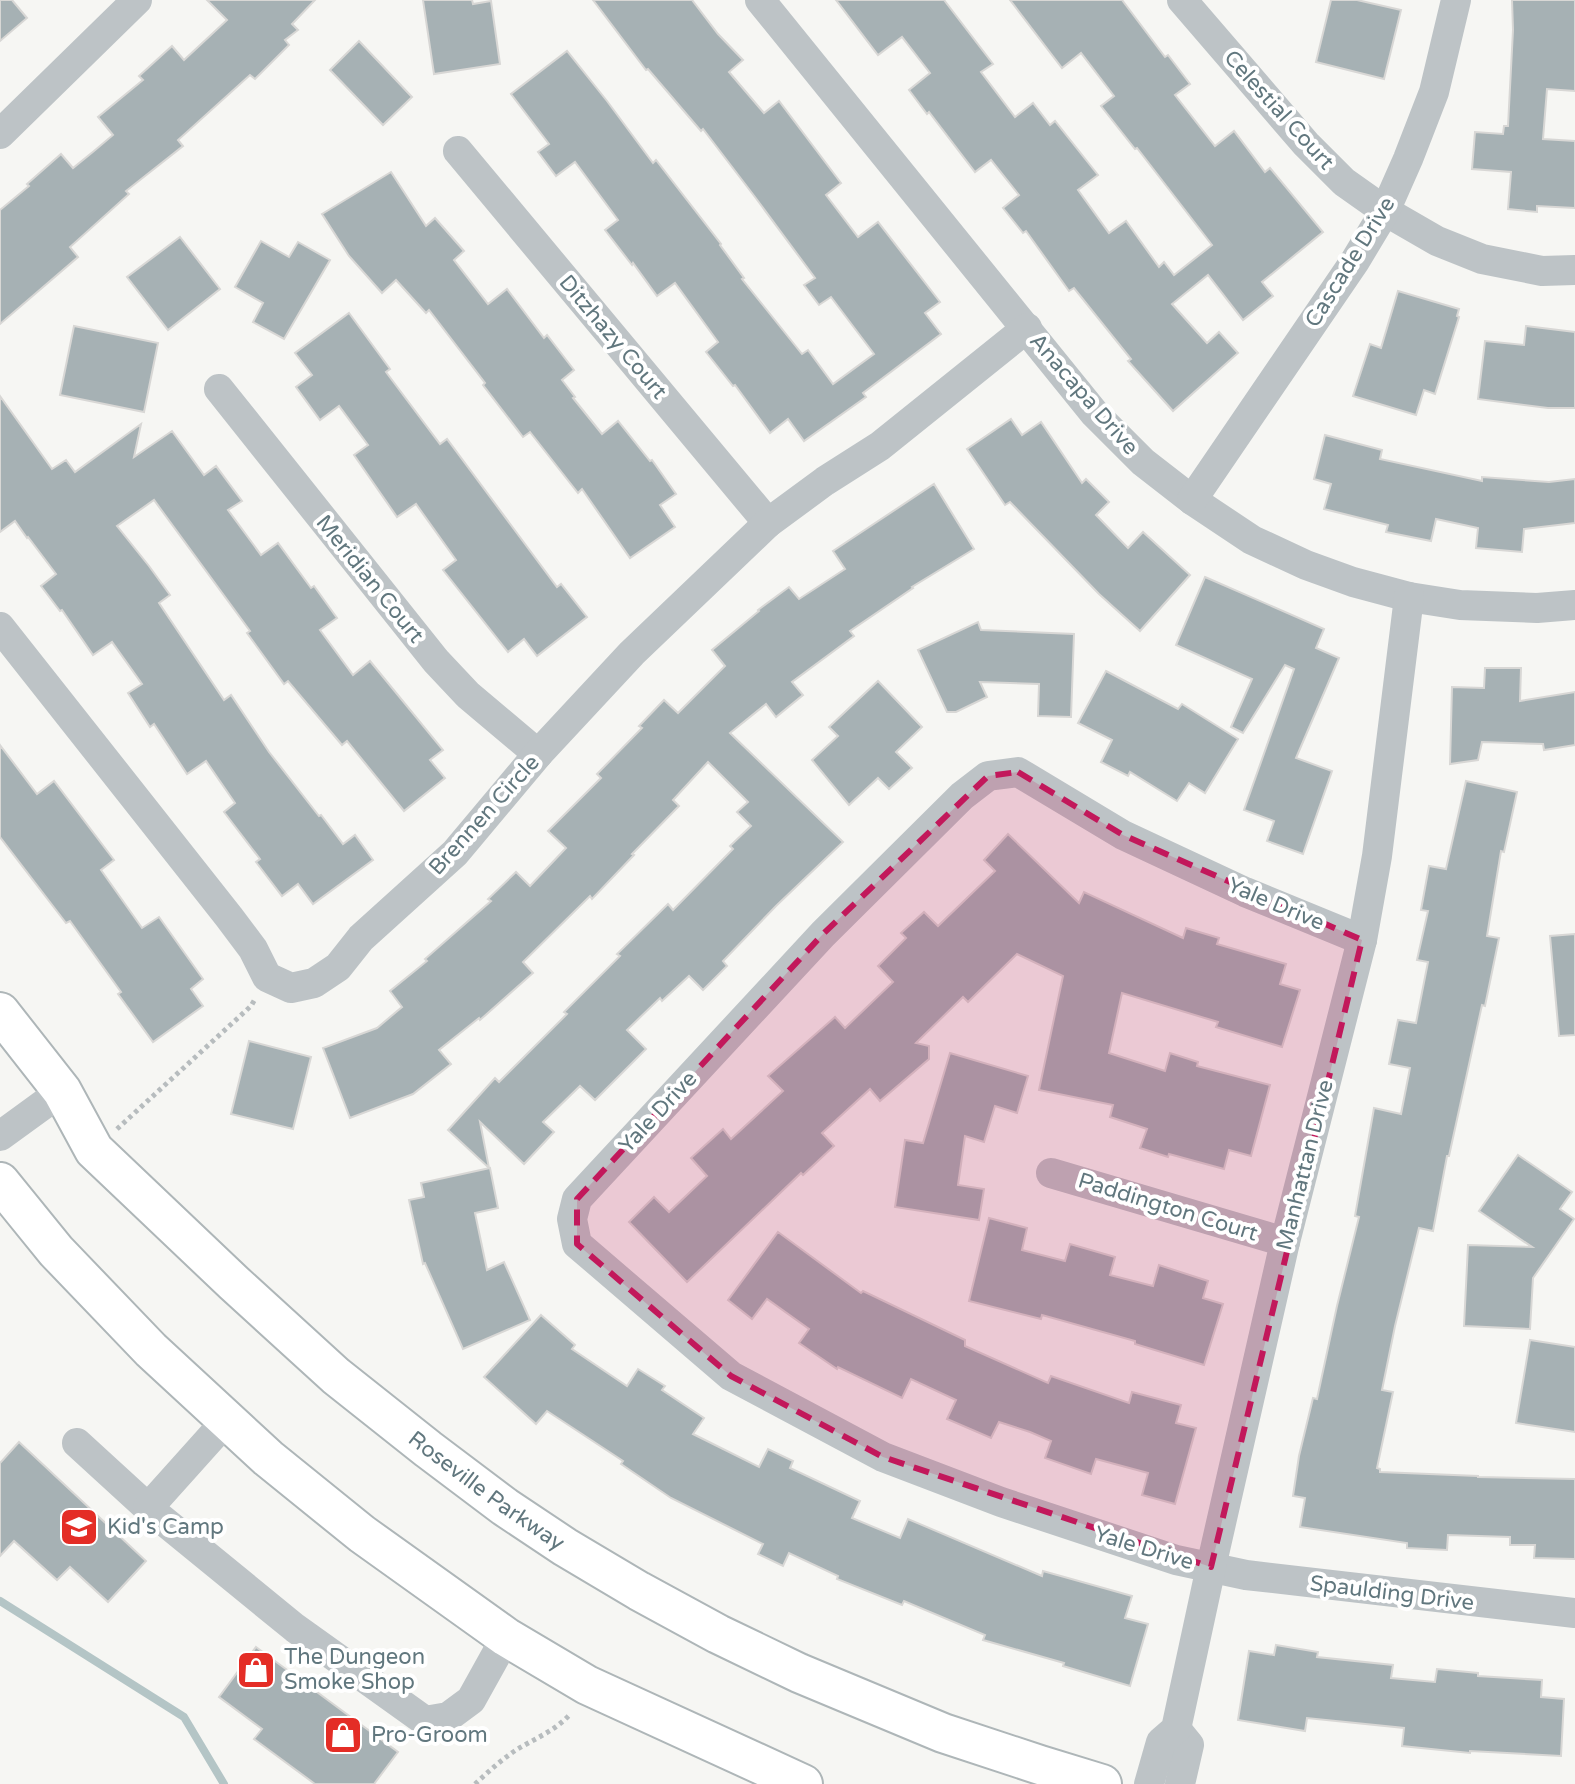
<svg xmlns="http://www.w3.org/2000/svg" width="1575" height="1784" font-family="'Varela Round',sans-serif">
	<style>
		.lines { fill: none; stroke-linecap: round; stroke-linejoin: round }
		.stream { stroke: #b4c5c6; stroke-width: 8 }
		.building { fill: #a6b1b4; stroke: #d8d7d5; stroke-width: 2 }
		.major-casing { stroke: #aeb6b8; stroke-width: 42 }
		.path { stroke: #b7bcbe; stroke-width: 5; stroke-dasharray: 4 4; stroke-linecap: butt }
		.minor { stroke: #bdc3c6; stroke-width: 30 }
		.major { stroke: #fff; stroke-width: 38 }
		.marked { fill: #c2185b; fill-opacity: 0.2; stroke: #c2185b; stroke-width: 6; stroke-dasharray: 16 10; stroke-linejoin: round }
		.labels { text-anchor: middle; dominant-baseline: central; stroke-width: 8; stroke-linejoin: round; paint-order: stroke }
		.street-label { font-size: 22px; fill: #61777e; stroke: #fff }
		.poi-label { font-size: 22px; fill: #61777e; stroke: #fff; text-anchor: start }
	</style>
	<rect width="100%" height="100%" fill="#f6f6f3"/>
	<g class="lines">
		<polyline class="stream" points="0,1601 184,1717 224,1784"/>
	</g>
	<g class="building">
		<polygon points="0,0 12,0 27,18 0,41"/>
		<polygon points="207,0 315,0 292,24 298,30 285,40 289,45 255,79 250,75 178,140 183,146 126,191 129,194 70,247 78,257 0,324 0,210 29,186 27,184 61,154 73,168 94,151 113,135 98,117 143,80 139,76 172,46 184,60 227,20"/>
		<polygon points="423,0 472,0 473,4 491,1 500,64 434,74"/>
		<polygon points="593,0 692,0 718,34 743,60 729,72 764,113 779,101 841,183 826,195 858,237 878,222 940,302 925,313 941,334 863,393 866,397 804,441 788,419 770,433 735,385 733,386 706,352 718,342 675,283 657,296 633,263 632,265 605,230 618,220 575,162 556,176 538,152 549,144 511,94 567,51 607,101 653,163 656,160 721,244 720,245 744,278 742,279 802,354 808,350 833,384 874,354 831,297 819,305 804,285 815,278 755,197 703,129 701,131 648,69 646,70"/>
		<polygon points="836,0 944,0 993,64 981,72 1015,117 1033,103 1050,125 1055,121 1098,175 1078,190 1109,233 1126,221 1159,267 1164,262 1174,275 1212,245 1137,148 1135,149 1101,106 1114,96 1081,53 1062,68 1010,0 1122,0 1165,57 1168,55 1190,84 1175,95 1215,146 1234,131 1265,172 1270,168 1323,232 1262,282 1273,296 1243,320 1208,275 1172,304 1207,343 1219,332 1238,353 1173,411 1128,361 1131,359 1074,288 1069,291 1026,231 1023,233 1003,208 1019,195 991,160 975,172 929,112 927,114 909,90 930,73 902,37 878,55"/>
		<polygon points="1331,0 1357,0 1401,10 1384,79 1316,62"/>
		<polygon points="1512,0 1575,0 1575,91 1547,89 1543,139 1575,141 1575,208 1537,206 1537,212 1508,209 1511,172 1472,169 1475,132 1503,134 1504,126 1508,126 1513,30"/>
		<polygon points="359,41 412,97 383,125 330,70"/>
		<polygon points="391,172 426,226 435,218 464,251 454,260 488,304 507,289 544,338 547,335 574,370 562,380 575,397 573,398 602,434 618,421 650,461 652,460 676,494 660,505 675,527 630,558 582,489 578,493 530,432 523,437 483,385 485,383 429,310 426,313 396,280 382,293 349,256 322,214"/>
		<polygon points="180,237 220,289 168,330 127,277"/>
		<polygon points="261,241 289,257 298,242 330,260 284,339 253,322 263,303 235,287"/>
		<polygon points="1398,291 1459,309 1457,316 1459,317 1435,394 1424,390 1416,415 1353,396 1370,344 1381,348"/>
		<polygon points="349,313 390,369 386,372 440,444 447,439 557,587 561,584 587,617 537,656 524,639 508,652 443,570 456,560 416,504 397,517 354,455 368,445 339,406 320,420 296,387 312,375 295,353"/>
		<polygon points="74,326 158,343 144,412 60,395"/>
		<polygon points="1526,326 1575,332 1575,408 1548,408 1478,399 1485,341 1524,345"/>
		<polygon points="0,396 52,469 66,460 75,472 141,424 134,457 172,431 204,475 216,466 242,501 228,510 261,555 278,543 311,588 314,586 337,618 320,630 353,675 370,661 443,750 430,760 445,778 404,811 347,741 342,745 288,681 284,684 247,633 250,631 154,500 117,526 149,566 170,595 159,603 224,700 231,695 269,752 319,816 321,815 343,844 355,835 373,860 313,904 298,884 282,896 256,862 260,859 224,812 235,803 206,761 187,774 154,724 150,727 128,693 142,684 112,642 93,655 62,610 60,611 41,586 56,574 28,537 27,538 15,521 0,532"/>
		<polygon points="1011,419 1022,435 1041,422 1082,483 1086,479 1109,502 1096,515 1128,548 1143,532 1190,575 1140,631 1099,594 1010,502 1005,505 967,449"/>
		<polygon points="1325,435 1382,450 1380,459 1482,481 1482,477 1549,482 1575,479 1575,523 1524,529 1522,552 1476,548 1478,528 1436,519 1431,541 1386,532 1388,525 1324,509 1331,484 1314,479"/>
		<polygon points="934,484 974,549 912,587 913,588 850,631 854,636 792,682 803,695 776,717 766,704 730,733 843,842 776,906 723,961 727,966 703,990 689,976 662,1001 660,998 627,1030 646,1049 595,1100 580,1086 543,1122 554,1132 524,1164 480,1122 489,1168 448,1130 495,1078 499,1082 567,1014 564,1012 620,956 617,954 668,904 673,910 733,849 730,846 751,826 737,812 748,802 708,762 673,800 679,806 632,854 634,855 592,899 590,896 523,962 533,973 480,1020 479,1018 439,1050 451,1064 413,1094 350,1118 323,1048 377,1028 402,1007 390,991 427,961 425,959 491,901 488,899 516,872 530,886 566,848 548,831 601,778 597,774 642,728 639,726 664,700 678,713 725,666 712,650 759,611 758,610 789,587 799,599 845,569 833,551"/>
		<polygon points="1205,577 1324,629 1316,648 1339,658 1296,758 1332,771 1303,854 1267,841 1274,821 1244,810 1294,669 1285,665 1243,733 1231,727 1252,679 1176,645"/>
		<polygon points="978,622 981,630 1074,634 1071,717 1038,716 1039,684 980,682 987,697 956,712 947,712 918,650"/>
		<polygon points="1485,668 1521,668 1520,701 1575,692 1575,745 1544,750 1543,744 1482,742 1478,760 1450,764 1452,687 1484,688"/>
		<polygon points="1106,671 1178,709 1182,704 1238,739 1205,793 1189,783 1177,801 1130,772 1128,776 1101,762 1112,740 1078,723"/>
		<polygon points="878,681 922,727 896,752 912,768 889,789 878,778 849,805 812,760 838,736 829,727"/>
		<polygon points="0,745 37,794 54,781 114,860 101,870 142,928 159,917 203,979 191,989 203,1006 153,1042 118,994 121,992 70,921 66,923 0,837"/>
		<polygon points="1466,781 1517,792 1504,852 1501,851 1487,936 1499,938 1485,1006 1482,1005 1449,1156 1447,1156 1433,1231 1419,1228 1395,1326 1382,1390 1393,1392 1377,1468 1380,1469 1380,1472 1478,1476 1478,1477 1575,1479 1575,1559 1534,1558 1535,1545 1510,1545 1510,1537 1448,1535 1447,1550 1407,1548 1407,1543 1300,1527 1305,1498 1293,1496 1299,1456 1313,1398 1317,1399 1337,1306 1359,1217 1355,1216 1374,1108 1401,1114 1410,1068 1389,1064 1398,1020 1416,1023 1428,962 1417,960 1428,911 1421,910 1429,866 1446,869"/>
		<polygon points="1008,834 1079,903 1084,892 1183,938 1186,928 1219,938 1217,944 1286,964 1280,984 1300,990 1282,1047 1216,1027 1218,1022 1122,993 1109,1053 1165,1071 1170,1053 1198,1062 1197,1066 1270,1085 1251,1156 1229,1150 1224,1169 1169,1154 1168,1157 1140,1148 1147,1129 1110,1117 1113,1105 1039,1090 1063,976 1017,954 968,1002 963,997 916,1043 929,1046 929,1059 880,1101 870,1089 822,1133 834,1146 803,1175 801,1173 687,1282 629,1222 654,1197 669,1212 707,1176 691,1158 723,1129 731,1139 783,1091 768,1076 835,1017 845,1028 893,982 878,966 906,938 901,933 924,912 938,926 995,871 984,860"/>
		<polygon points="1575,934 1575,1035 1559,1036 1550,936"/>
		<polygon points="249,1041 311,1057 293,1129 231,1114"/>
		<polygon points="950,1053 1028,1076 1017,1113 995,1106 984,1142 965,1136 958,1185 984,1189 979,1220 895,1207 905,1140 923,1143"/>
		<polygon points="1518,1155 1572,1192 1560,1209 1574,1219 1533,1278 1530,1329 1464,1326 1468,1245 1532,1247 1479,1211"/>
		<polygon points="490,1168 498,1208 475,1213 487,1270 504,1262 530,1320 463,1349 425,1263 423,1264 409,1200 424,1197 421,1183"/>
		<polygon points="989,1218 1027,1228 1022,1250 1065,1261 1070,1244 1115,1257 1110,1275 1153,1286 1159,1265 1208,1281 1203,1298 1223,1304 1204,1365 1135,1344 1135,1341 1042,1315 1041,1319 969,1301"/>
		<polygon points="778,1232 861,1293 863,1291 965,1340 965,1346 1048,1383 1051,1376 1129,1403 1132,1392 1181,1405 1176,1423 1196,1428 1175,1504 1142,1495 1148,1473 1096,1459 1091,1474 1045,1458 1051,1441 1030,1432 999,1422 991,1438 947,1419 956,1400 911,1379 902,1398 838,1367 837,1369 799,1343 809,1329 767,1299 752,1319 728,1300"/>
		<polygon points="541,1315 575,1345 572,1349 627,1386 638,1369 665,1386 662,1390 704,1418 693,1434 759,1467 768,1449 793,1461 790,1468 860,1501 852,1518 900,1538 908,1519 1042,1576 1043,1571 1132,1596 1125,1618 1148,1624 1130,1686 1063,1666 1064,1663 983,1640 985,1635 904,1601 902,1605 837,1579 838,1576 789,1553 783,1566 758,1554 763,1544 671,1498 621,1464 623,1461 547,1411 536,1424 484,1377"/>
		<polygon points="1530,1340 1575,1347 1575,1432 1516,1423"/>
		<polygon points="19,1442 146,1561 108,1602 70,1567 57,1580 14,1541 0,1556 0,1463"/>
		<polygon points="1276,1645 1318,1652 1317,1657 1393,1665 1391,1678 1435,1682 1437,1669 1478,1673 1478,1676 1542,1680 1541,1697 1564,1699 1561,1756 1470,1751 1470,1753 1402,1746 1404,1728 1307,1718 1305,1731 1238,1720 1249,1651 1274,1655"/>
		<polygon points="256,1647 398,1752 374,1784 315,1784 254,1739 262,1729 219,1697"/>
	</g>
	<g class="lines">
		<g class="major-casing">
			<g id="major">
				<path id="s1" d="M0 1012 62 1091 94 1150 234 1283 336 1376 428 1449 505 1507 565 1547 639 1591 718 1634 799 1673 943 1733 1040 1765 1102 1784"/>
				<polyline points="0,1182 56,1251 151,1350 268,1458 362,1534 506,1637 587,1685 803,1784"/>
			</g>
		</g>
		<g class="path">
			<polyline points="117,1129 251,1006 255,999"/>
			<path d="M475 1784C488 1772 501 1760 516 1750 534 1739 557 1730 571 1713"/>
		</g>
		<g class="minor">
			<polyline points="760,0 1095,414 1143,462 1192,500 1252,540 1306,565 1353,582 1409,597 1460,605 1537,608 1575,605"/>
			<polyline points="1182,0 1306,144 1344,182 1385,211 1437,241 1482,259 1542,271 1575,270"/>
			<polyline points="0,134 137,0"/>
			<polyline points="458,151 768,523"/>
			<polyline points="219,389 436,661 468,695 538,754"/>
			<polyline points="1192,500 1355,261 1385,211 1408,159 1434,92 1456,0"/>
			<polyline points="0,627 229,917 253,949 267,977 291,988 314,983 338,967 361,938 455,853 538,754 632,653 768,523 825,481 880,446 1027,328"/>
			<polyline points="1362,940 1245,892 1123,835 1018,772 988,776 962,796 823,934 577,1199 572,1219 577,1244 731,1376 883,1457 1001,1502 1176,1560 1246,1575 1575,1613"/>
			<polyline points="0,1136 62,1091"/>
			<polyline points="1051,1173 1285,1242"/>
			<polyline points="77,1443 148,1508 295,1628 425,1721 448,1717 471,1700 506,1637"/>
			<polyline points="148,1508 226,1421"/>
			<polyline points="1176,1729 1189,1745 1180,1784"/>
			<polyline points="1149,1784 1161,1742 1176,1729 1211,1567 1285,1242 1362,940 1377,856 1409,597"/>
		</g>
		<use href="#major" class="major"/>
	</g>
	<path class="marked" d="M1018 772 1123 835 1362 940 1211 1567 883 1457 731 1376 577 1244V1199L823 934 988 776Z"/>
	<defs>
		<g id="school-square" transform="scale(2)"><rect x="-9" y="-9" width="18" height="18" rx="4" fill="#e42d26" stroke="#fff"/><path d="M0-5L7-2L0 1L-7-2ZM-4 1L0 2.5L4 1V4Q0 6-4 4Z" fill="#fff"/></g>
		<g id="shop-square" transform="scale(2)"><rect x="-9" y="-9" width="18" height="18" rx="4" fill="#e42d26" stroke="#fff"/><path d="M-5-2.5h2.3a2.7 3.5 0 0 1 5.4 0H5L5.5 6h-11ZM-1.5-2.5h3a1.5 2.3 0 0 0-3 0Z" fill="#fff"/></g>
	</defs>
	<g fill-rule="evenodd">
		<use href="#school-square" x="79" y="1527"/>
		<use href="#shop-square" x="256" y="1670"/>
		<use href="#shop-square" x="343" y="1735"/>
	</g>
	<g class="labels">
		<g class="street-label">
			<text transform="translate(1279 110) rotate(48)">Celestial Court</text>
			<text transform="translate(1350 262) rotate(-58)">Cascade Drive</text>
			<text transform="translate(613 337) rotate(50)">Ditzhazy Court</text>
			<text transform="translate(1084 394) rotate(49)">Anacapa Drive</text>
			<text transform="translate(370 579) rotate(51)">Meridian Court</text>
			<text transform="translate(484 815) rotate(-48)">Brennen Circle</text>
			<text transform="translate(1276 904) rotate(23)">Yale Drive</text>
			<text transform="translate(658 1112) rotate(-47)">Yale Drive</text>
			<text transform="translate(1305 1165) rotate(-76)">Manhattan Drive</text>
			<text transform="translate(1168 1207) rotate(17)">Paddington Court</text>
			<text stroke="none"><textPath href="#s1" startOffset="688">Roseville Parkway</textPath></text>
			<text transform="translate(1144 1548) rotate(17)">Yale Drive</text>
			<text transform="translate(1392 1593) rotate(7)">Spaulding Drive</text>
		</g>
		<g class="poi-label">
			<text x="107" y="1527">Kid's Camp</text>
			<text x="284" y="1657">The Dungeon<tspan x="284" dy="25">Smoke Shop</tspan></text>
			<text x="371" y="1735">Pro-Groom</text>
		</g>
	</g>
</svg>
